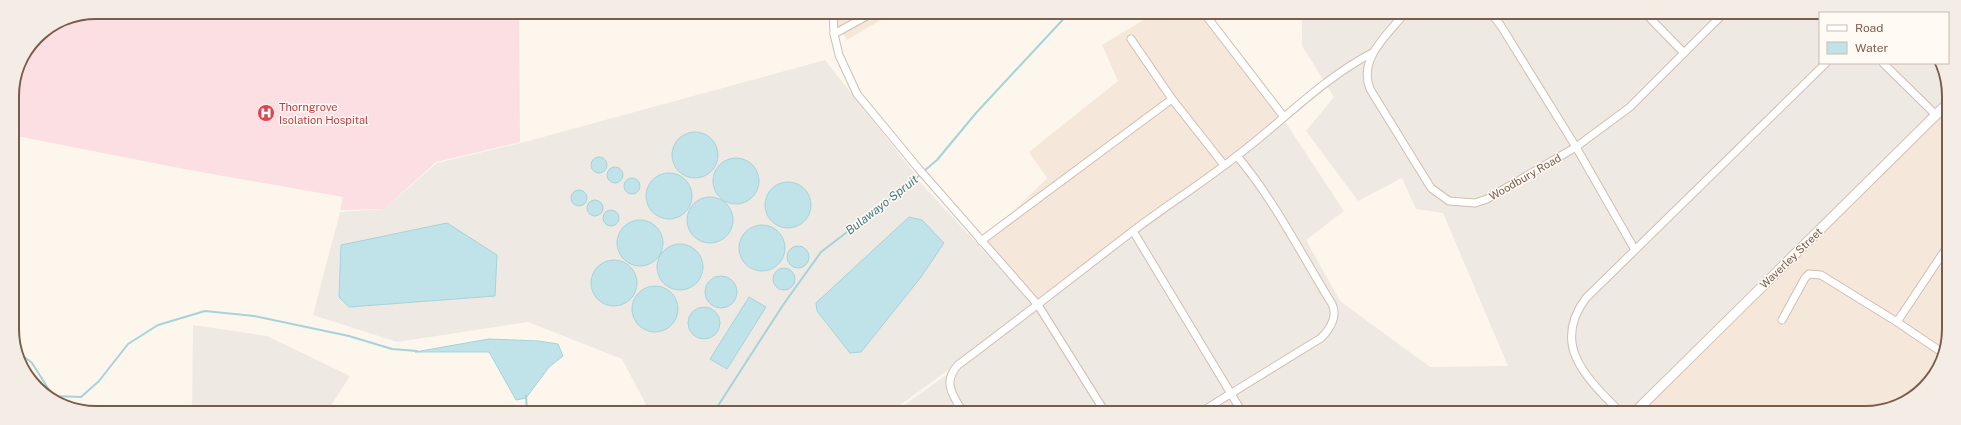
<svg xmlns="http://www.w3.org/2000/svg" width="1961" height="425" font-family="'Public Sans',sans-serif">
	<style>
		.residential { fill: #f5e8da }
		.industrial { fill: #efe9e4 }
		.medical { fill: #fbdfe3 }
		.water { fill: #bfe3e8; stroke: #a5d3da }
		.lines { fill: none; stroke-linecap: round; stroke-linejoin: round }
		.stream { stroke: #a5d3da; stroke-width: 2 }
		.street-casing { stroke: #d1beb0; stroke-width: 9 }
		.secondary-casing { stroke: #d6c0b0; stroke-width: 11 }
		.street { stroke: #fff; stroke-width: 7 }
		.secondary { stroke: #fff; stroke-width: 9 }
		.labels { text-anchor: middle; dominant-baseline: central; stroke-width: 3; stroke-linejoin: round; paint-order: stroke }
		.health-label { font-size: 11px; fill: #be3a42; stroke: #fffaf3; text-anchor: start }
		.street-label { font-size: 11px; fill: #7a5c4d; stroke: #fffaf3 }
		.water-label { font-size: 12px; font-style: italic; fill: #437c86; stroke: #fffaf3 }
		.rim { fill: none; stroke: #7a5c4d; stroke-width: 2 }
	</style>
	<rect width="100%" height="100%" fill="#fdf6ec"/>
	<g class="residential">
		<polygon points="836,13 893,13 847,40 837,24"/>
		<polygon points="1155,13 1209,13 1284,120 1038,303 984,241 1047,178 1029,152 1118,81 1102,45"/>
		<polygon points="1947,106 1947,345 1920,392 1870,413 1637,413"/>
	</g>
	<g class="industrial">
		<polygon points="1302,13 1820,14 1820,63 1938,63 1947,80 1947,99 1632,413 894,412 959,366 1284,120 1344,211 1306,240 1340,301 1430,367 1508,366 1443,213 1416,209 1402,178 1358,201 1306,131 1334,97 1302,46"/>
		<polygon points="825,60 914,173 919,181 1034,305 962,357 948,370 891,412 650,412 622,359 528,322 397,342 313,315 340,212 384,209 437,163 521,143"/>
		<polygon points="193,325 267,336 350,376 327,412 192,412"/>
	</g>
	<polygon class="medical" points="96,12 519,12 520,142 436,162 384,209 340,210 343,197 184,169 12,135 12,91 19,64 37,37 64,18"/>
	<g class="water">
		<circle cx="695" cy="155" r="23"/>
		<circle cx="599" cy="165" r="8"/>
		<circle cx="736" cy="181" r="23"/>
		<circle cx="615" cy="175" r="8"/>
		<circle cx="669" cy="196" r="23"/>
		<circle cx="632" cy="186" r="8"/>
		<circle cx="788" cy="205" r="23"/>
		<circle cx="579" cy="198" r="8"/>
		<circle cx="710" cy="220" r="23"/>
		<circle cx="595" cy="208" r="8"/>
		<circle cx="611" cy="218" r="8"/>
		<polygon points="909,217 922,220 944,243 921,277 861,352 850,353 817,311 816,303"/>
		<circle cx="640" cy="243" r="23"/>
		<polygon points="447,223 497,255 495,296 349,307 339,297 341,245"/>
		<circle cx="762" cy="248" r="23"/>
		<circle cx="680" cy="267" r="23"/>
		<circle cx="798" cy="257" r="11"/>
		<circle cx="614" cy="283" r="23"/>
		<circle cx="784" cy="279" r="11"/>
		<circle cx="721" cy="292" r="16"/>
		<circle cx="655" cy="309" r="23"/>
		<polygon points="749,297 766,307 727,369 710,359"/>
		<circle cx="704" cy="323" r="16"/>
		<polygon points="489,339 539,341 558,344 563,356 549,367 526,398 516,400 489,352 415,352"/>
	</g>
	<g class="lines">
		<g class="stream">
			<polyline points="924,171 937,160 976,113 1069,13"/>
			<polyline points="17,351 32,363 53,396 81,397 99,381 128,344 158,325 205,311 254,316 349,336 392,349 417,351"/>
			<polyline points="526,396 527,412"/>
			<polyline points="714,412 783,305 821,252 898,193 921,174"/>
		</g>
		<g class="street-casing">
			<g id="street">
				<polyline points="833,13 834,34 839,55 857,94 918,168 1038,305 1105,412"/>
				<polyline points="1204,13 1284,117"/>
				<path d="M1405 13C1387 35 1358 59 1370 89L1431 188 1449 201 1475 203 1487 199 1576 147 1630 107 1724 13"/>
				<polyline points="1491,13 1501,26 1576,147 1635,250"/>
				<polyline points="1645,13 1684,53"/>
				<polyline points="834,34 872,13"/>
				<polyline points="1131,39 1172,99 1224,165"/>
				<polyline points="1883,63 1936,115"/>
				<polyline points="1133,231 1242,412"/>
				<polyline points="981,241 1172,99"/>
				<polyline points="1782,320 1805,278 1809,274 1821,275 1897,322 1943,353"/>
				<polyline points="1897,322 1947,247"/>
				<path d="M963 412C953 396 942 382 958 365 1017 321 1074 276 1133 231 1167 205 1204 182 1238 155 1283 121 1322 79 1372 53"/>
				<path d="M1201 412 1321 338C1330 329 1338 316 1332 304 1301 254 1275 201 1237 156"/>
				<path d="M1621 413C1588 379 1550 346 1586 298L1826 63"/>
			</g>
		</g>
		<g class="secondary-casing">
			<polyline id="secondary" points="1634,413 1947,104"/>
		</g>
		<use href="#street" class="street"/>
		<use href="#secondary" class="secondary"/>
	</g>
	<defs>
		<g id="hospital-disc" transform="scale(0.9)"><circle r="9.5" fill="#e0444e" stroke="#fffaf3"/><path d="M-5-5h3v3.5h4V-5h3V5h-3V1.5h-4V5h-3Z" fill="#fff"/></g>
	</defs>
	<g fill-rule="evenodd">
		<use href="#hospital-disc" x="266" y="113"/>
	</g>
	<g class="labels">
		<g class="health-label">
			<text x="279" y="107">Thorngrove<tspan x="279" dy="13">Isolation Hospital</tspan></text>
		</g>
		<g class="street-label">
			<text transform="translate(1525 177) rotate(-30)">Woodbury Road</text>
			<text transform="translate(1791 258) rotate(-44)">Waverley Street</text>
		</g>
		<g class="water-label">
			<text transform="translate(882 205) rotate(-38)">Bulawayo Spruit</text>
		</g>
	</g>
	<path d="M0 0H1961V425H0ZM96 19H1865A77 77 0 0 1 1942 96V329A77 77 0 0 1 1865 406H96A77 77 0 0 1 19 329V96A77 77 0 0 1 96 19Z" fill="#f4ede6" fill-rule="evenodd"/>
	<path class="rim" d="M96 19H1865A77 77 0 0 1 1942 96V329A77 77 0 0 1 1865 406H96A77 77 0 0 1 19 329V96A77 77 0 0 1 96 19Z"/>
	<rect x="1819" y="12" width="130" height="52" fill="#fffaf3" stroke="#cabbb1"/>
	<rect x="1827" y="25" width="20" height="6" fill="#ffffff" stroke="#cabbb1"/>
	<text x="1855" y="32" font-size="12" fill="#7a5c4d">Road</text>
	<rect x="1827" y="42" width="20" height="12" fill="#bfe3e8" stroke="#cabbb1"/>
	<text x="1855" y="52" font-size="12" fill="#7a5c4d">Water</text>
</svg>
